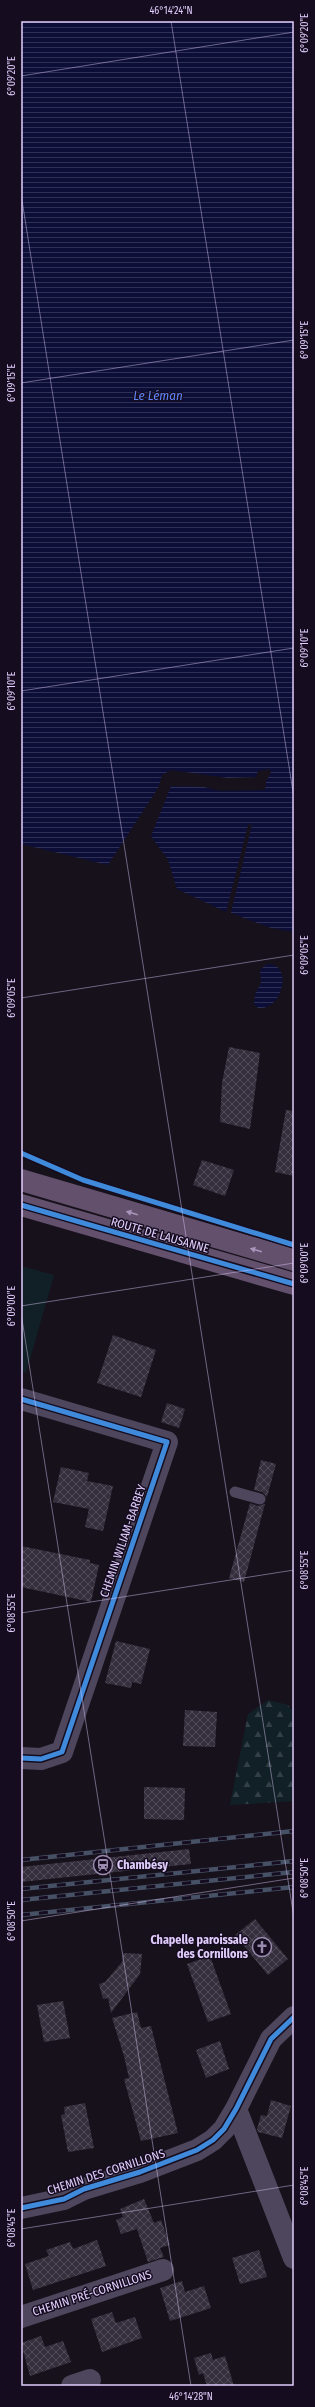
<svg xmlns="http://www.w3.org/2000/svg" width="315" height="2407" font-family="'Fira Sans Condensed',sans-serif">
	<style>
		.forest { fill: url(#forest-firs) }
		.pitch { fill: #112027 }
		.water { fill: url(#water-rules) }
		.building { fill: url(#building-cross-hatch) }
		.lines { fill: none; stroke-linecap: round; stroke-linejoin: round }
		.service { stroke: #4d465c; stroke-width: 11 }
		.minor { stroke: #4d465c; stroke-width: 22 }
		.primary { stroke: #63506d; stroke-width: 22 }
		.rail-casing { stroke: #475166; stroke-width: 4.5 }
		.rail { stroke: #150d1f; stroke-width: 3; stroke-dasharray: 9; stroke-linecap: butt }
		.cycleway-casing { stroke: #150d1f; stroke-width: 8 }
		.cycleway { stroke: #408adc; stroke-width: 5 }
		.oneway { fill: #a895bc }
		.ticks { fill: none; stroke: #e1cdfd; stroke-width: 1; stroke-opacity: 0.45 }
		.labels { text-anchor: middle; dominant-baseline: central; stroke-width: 3; stroke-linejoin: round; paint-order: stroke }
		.street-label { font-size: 12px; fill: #e1cdfd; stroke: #150d1f }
		.poi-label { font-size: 12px; font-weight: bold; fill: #e1cdfd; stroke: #150d1f; text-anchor: start }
		.water-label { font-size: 13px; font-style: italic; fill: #5f84f9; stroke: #150d1f }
		.neatline { fill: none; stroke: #e1cdfd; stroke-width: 1.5 }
		.ticks-label { font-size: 10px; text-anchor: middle; fill: #e1cdfd }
	</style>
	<defs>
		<pattern id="forest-firs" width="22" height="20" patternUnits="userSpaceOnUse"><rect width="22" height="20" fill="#112027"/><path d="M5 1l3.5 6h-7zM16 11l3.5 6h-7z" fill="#333f47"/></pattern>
		<pattern id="water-rules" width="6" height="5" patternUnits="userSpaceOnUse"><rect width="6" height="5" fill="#0c0e38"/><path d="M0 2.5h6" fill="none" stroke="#2f3056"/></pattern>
		<pattern id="building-cross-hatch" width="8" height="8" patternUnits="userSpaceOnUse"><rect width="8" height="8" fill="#352f3d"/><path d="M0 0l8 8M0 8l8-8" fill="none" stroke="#524c5a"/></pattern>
	</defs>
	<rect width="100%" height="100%" fill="#16111b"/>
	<polygon class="forest" points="268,1700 288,1705 294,1713 294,1801 230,1805 248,1714"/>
	<polygon class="pitch" points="21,1266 54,1275 26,1373 21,1371"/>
	<g class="water">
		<polygon points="21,21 294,21 294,932 271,928 231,913 252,824 248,825 226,912 177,889 168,860 151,836 171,786 204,787 220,791 265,790 266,781 271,773 269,769 258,771 256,777 228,778 171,770 162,775 158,788 108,865 21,844"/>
		<path d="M267 964C293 962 284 1011 258 1008L254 1004 255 994 261 983 260 970Z"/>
	</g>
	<g class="building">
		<polygon points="229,1047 260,1053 250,1129 220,1122 222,1083"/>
		<polygon points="286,1110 294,1111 294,1176 275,1172"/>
		<polygon points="202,1160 234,1170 225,1196 193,1185"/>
		<polygon points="113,1335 156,1350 141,1397 97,1383"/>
		<polygon points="167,1403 185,1409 179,1428 161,1422"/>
		<polygon points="261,1460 276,1464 267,1497 262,1492 254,1490"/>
		<polygon points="61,1467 89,1473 87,1481 113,1486 103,1531 85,1527 89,1509 53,1502"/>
		<polygon points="250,1503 258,1506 265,1504 244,1582 229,1578"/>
		<polygon points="21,1546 90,1560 90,1563 99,1565 91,1602 21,1587"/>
		<polygon points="116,1641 150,1649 141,1684 132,1682 131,1688 105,1683"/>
		<polygon points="185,1710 217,1712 215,1747 183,1746"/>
		<polygon points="144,1787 185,1788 184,1820 144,1819"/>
		<polygon points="189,1849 191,1864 21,1882 21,1867"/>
		<polygon points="255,1919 288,1959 268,1975 235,1935"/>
		<polygon points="123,1953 142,1954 140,1974 111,2013 108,1998 103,1999 99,1984 105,1982 122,1962"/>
		<polygon points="210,1956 231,2014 208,2022 187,1964"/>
		<polygon points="63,2001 70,2038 44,2042 37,2005"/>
		<polygon points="137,2012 141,2028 151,2026 178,2133 141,2141 124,2079 129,2078 124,2056 112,2018"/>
		<polygon points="220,2041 229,2069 206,2078 196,2050"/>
		<polygon points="271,2100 291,2106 282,2138 258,2132 257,2129 261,2115 267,2116"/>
		<polygon points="85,2103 94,2148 68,2152 61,2115 65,2114 64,2107"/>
		<polygon points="144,2199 154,2223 161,2220 170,2245 160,2248 164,2257 148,2262 137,2229 121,2234 116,2220 123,2217 120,2209"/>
		<polygon points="97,2240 106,2266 33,2290 25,2264 49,2256 46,2250 70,2242 73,2249"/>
		<polygon points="259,2250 267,2277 240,2284 232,2258"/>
		<polygon points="182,2281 185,2292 204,2286 211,2308 170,2321 160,2288"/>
		<polygon points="112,2312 116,2323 135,2317 142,2338 102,2352 91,2319"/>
		<polygon points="41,2336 45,2347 63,2341 71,2362 30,2376 21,2343"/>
		<polygon points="211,2353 213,2360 225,2356 234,2386 207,2386 203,2373 199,2375 194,2358"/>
	</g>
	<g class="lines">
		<polyline class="service" points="235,1492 260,1499"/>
		<g class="minor">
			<polyline points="21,1399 167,1442 62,1752 41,1759 21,1758"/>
			<polyline points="236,2109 294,2258"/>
			<polyline points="21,2208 64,2199 84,2189 140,2172 197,2150 213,2140 224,2129 236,2109 271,2039 294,2017"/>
			<polyline points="21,2317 163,2270"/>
			<polyline points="72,2386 90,2380"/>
		</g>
		<g class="primary">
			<polyline points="21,1180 294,1260"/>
			<polyline points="21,1205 294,1284"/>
		</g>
		<g class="rail-casing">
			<g id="rail">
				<polyline points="21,1860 294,1831"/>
				<polyline points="21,1889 294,1861"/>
				<polyline points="21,1900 294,1872"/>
				<polyline points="21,1915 294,1887"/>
			</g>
		</g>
		<use href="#rail" class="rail"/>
		<g class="cycleway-casing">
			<g id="cycleway">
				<polyline points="21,1153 83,1180 294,1245"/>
				<polyline points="21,1205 294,1284"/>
				<polyline points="21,1399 167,1442 62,1752 41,1759 21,1758"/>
				<polyline points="21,2208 64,2199 84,2189 140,2172 197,2150 213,2140 224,2129 236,2109 271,2039 294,2017"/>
			</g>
		</g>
		<use href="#cycleway" class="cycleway"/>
	</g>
	<defs><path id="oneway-solid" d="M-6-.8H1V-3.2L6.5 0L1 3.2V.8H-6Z"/></defs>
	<g class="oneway">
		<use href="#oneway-solid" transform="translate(132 1213) rotate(-164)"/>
		<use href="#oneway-solid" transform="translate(256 1250) rotate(-164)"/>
	</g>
	<path class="ticks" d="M171 21 294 798M21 76 294 32M21 194 294 1918M21 383 294 340M21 691 294 648M21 998 294 955M21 1306 294 1263M21 1313 191 2386M21 1613 294 1570M21 1921 294 1878M21 2229 294 2185"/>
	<defs>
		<g id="station-ring" transform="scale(1)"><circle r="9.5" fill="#150d1f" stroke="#9a8bae" stroke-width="1.5"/><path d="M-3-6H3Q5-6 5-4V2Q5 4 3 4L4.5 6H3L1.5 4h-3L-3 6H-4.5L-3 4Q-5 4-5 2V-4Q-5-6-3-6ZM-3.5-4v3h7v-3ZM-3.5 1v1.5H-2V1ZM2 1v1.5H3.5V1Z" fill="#9a8bae"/></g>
		<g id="church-ring" transform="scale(1)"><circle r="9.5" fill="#150d1f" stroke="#9a8bae" stroke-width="1.5"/><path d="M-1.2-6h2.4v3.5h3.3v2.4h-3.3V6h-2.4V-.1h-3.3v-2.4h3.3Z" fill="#9a8bae"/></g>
	</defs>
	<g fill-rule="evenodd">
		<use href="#station-ring" x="103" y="1865"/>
		<use href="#church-ring" x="262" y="1947"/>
	</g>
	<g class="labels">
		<g class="street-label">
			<text transform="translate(160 1235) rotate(16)">ROUTE DE LAUSANNE</text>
			<text transform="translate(123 1541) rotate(-71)">CHEMIN WILIAM-BARBEY</text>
			<text transform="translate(106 2172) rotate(-18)">CHEMIN DES CORNILLONS</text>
			<text transform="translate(92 2293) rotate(-18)">CHEMIN PRÉ-CORNILLONS</text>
		</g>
		<g class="poi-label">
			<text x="117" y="1865">Chambésy</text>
			<text x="248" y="1940" text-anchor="end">Chapelle paroissale<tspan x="248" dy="14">des Cornillons</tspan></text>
		</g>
		<g class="water-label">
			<text x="158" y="395">Le Léman</text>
		</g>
	</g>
	<rect width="315" height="2407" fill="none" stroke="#150d1f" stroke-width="44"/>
	<rect x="22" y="22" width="271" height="2363" class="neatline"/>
	<g class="ticks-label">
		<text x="171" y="14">46°14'24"N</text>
		<text transform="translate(304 33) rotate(-90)" y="4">6°09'20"E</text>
		<text transform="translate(11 76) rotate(-90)" y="4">6°09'20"E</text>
		<text transform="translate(304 340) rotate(-90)" y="4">6°09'15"E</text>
		<text transform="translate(11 383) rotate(-90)" y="4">6°09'15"E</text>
		<text transform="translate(304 648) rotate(-90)" y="4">6°09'10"E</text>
		<text transform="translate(11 691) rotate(-90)" y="4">6°09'10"E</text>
		<text transform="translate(304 955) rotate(-90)" y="4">6°09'05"E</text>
		<text transform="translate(11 998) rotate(-90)" y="4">6°09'05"E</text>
		<text transform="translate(304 1263) rotate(-90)" y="4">6°09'00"E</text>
		<text transform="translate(11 1306) rotate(-90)" y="4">6°09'00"E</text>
		<text transform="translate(304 1570) rotate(-90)" y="4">6°08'55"E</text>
		<text transform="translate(11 1613) rotate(-90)" y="4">6°08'55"E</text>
		<text transform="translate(304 1878) rotate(-90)" y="4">6°08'50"E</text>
		<text transform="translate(11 1921) rotate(-90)" y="4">6°08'50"E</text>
		<text transform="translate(304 2186) rotate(-90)" y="4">6°08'45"E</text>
		<text transform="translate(11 2228) rotate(-90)" y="4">6°08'45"E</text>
		<text x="191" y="2400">46°14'28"N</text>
	</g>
</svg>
